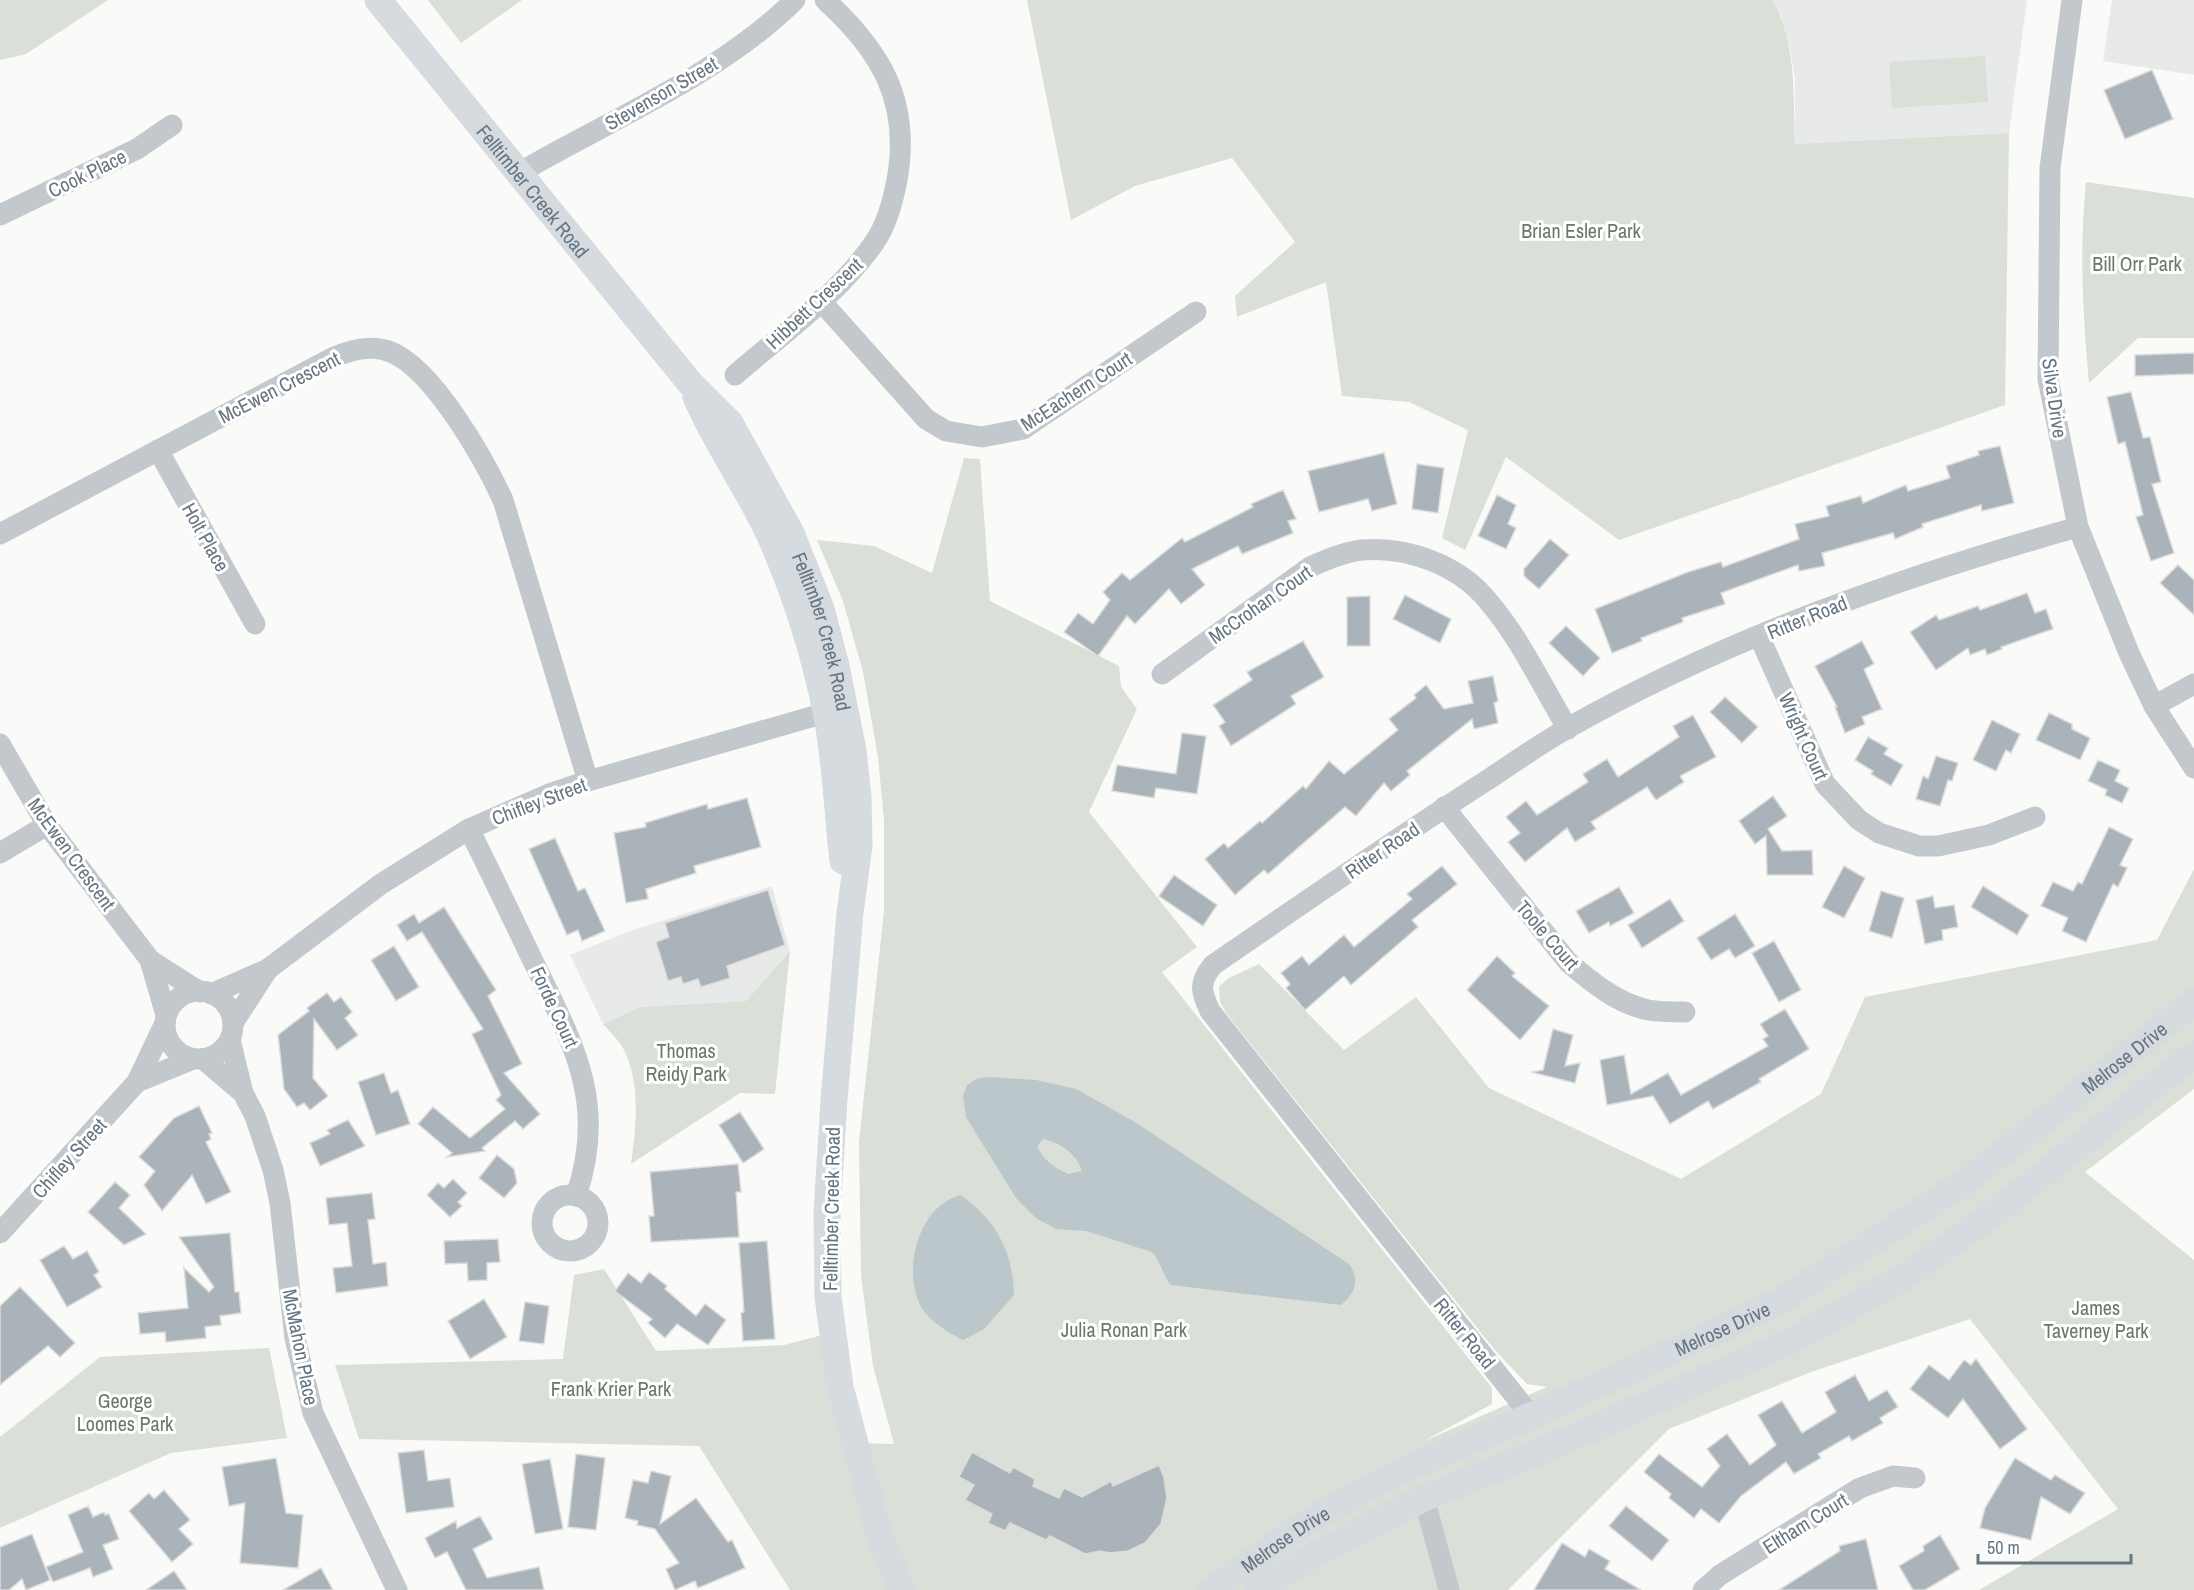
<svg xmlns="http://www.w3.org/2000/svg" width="2194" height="1590" font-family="'Archivo Narrow',sans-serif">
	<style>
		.built { fill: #e8e9e9 }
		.green { fill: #dadfd7 }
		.water { fill: #bbc7cb; fill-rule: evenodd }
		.building { fill: #aab3b9; stroke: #dcdcda; stroke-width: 1.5 }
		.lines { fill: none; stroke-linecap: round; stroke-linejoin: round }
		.minor { stroke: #c3c8cc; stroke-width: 21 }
		.major { stroke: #d6dbdf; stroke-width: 27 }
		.labels { text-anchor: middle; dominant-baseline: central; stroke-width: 6; stroke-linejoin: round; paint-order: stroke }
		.street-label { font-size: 20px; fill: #657683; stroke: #fff }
		.park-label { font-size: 20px; fill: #687a64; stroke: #fff }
	</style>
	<rect width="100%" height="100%" fill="#fafaf8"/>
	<g class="built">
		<polygon points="1773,0 2027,0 2009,133 1795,144 1795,81 1790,48 1781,16"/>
		<polygon points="2112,0 2194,0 2194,75 2103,61"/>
		<polygon points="772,886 790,951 746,1001 640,1007 603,1024 570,955 633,930"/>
	</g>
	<g class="green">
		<polygon points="0,0 108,0 26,54 0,60"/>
		<polygon points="428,0 522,0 461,43"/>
		<path d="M1027 0H1773C1797 46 1793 94 1795 144L2009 133 2005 405 1619 540 1506 457 1465 550 1442 538 1468 430 1409 402 1342 396 1326 282 1237 317 1235 296 1295 242 1232 158 1135 186 1071 220Z"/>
		<polygon points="1985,56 1988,102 1892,108 1889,62"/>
		<path d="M2086 182 2194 198V338H2138L2089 383C2083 313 2079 253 2086 182Z"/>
		<polygon points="964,458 980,459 990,601 1119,666 1121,687 1137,709 1089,812 1197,947 1162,972 1492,1388 1492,1404 1422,1442 1547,1387 1527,1384 1494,1349 1226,1013 1220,1002 1219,987 1227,979 1259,964 1344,1050 1416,997 1489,1088 1681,1179 1821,1094 1865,997 2157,940 2194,869 2194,1089 2085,1172 2194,1260 2194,1590 1979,1590 2118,1509 1970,1319 1811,1372 1669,1429 1508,1590 790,1590 699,1446 359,1439 335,1365 563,1359 574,1275 604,1269 656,1351 784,1345 826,1334 851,1443 894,1444 873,1366 861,1275 859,1142 884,911 884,820 878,757 863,672 843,601 817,540 874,546 932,573"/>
		<path d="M790 951 775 1094 740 1093 631 1164C636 1128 641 1084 624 1050 619 1040 610 1032 603 1024L640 1007 746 1001Z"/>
		<polygon points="269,1348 287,1438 171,1453 0,1528 0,1437 100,1357"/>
	</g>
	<g class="water">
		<path d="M987 1077 1036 1080 1076 1089 1135 1122 1349 1264C1360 1280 1356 1292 1341 1305L1171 1285C1162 1274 1161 1262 1152 1252L1086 1231 1056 1229 1036 1218 1016 1198 966 1117 963 1096 967 1085 976 1079ZM1043 1139C1059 1142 1077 1154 1082 1171L1068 1174C1054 1167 1043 1160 1037 1146Z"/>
		<path d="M960 1195C996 1219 1013 1252 1014 1295L984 1329 963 1340C947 1332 924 1318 918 1300 904 1264 920 1206 960 1195Z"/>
	</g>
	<g class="building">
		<polygon points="2152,70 2173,119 2125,139 2104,90"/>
		<polygon points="2194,353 2194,374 2135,376 2135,355"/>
		<polygon points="2131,392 2143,438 2150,437 2161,482 2152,484 2174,553 2151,561 2136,517 2143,515 2125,442 2118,444 2107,397"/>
		<polygon points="2000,446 2014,503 1982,511 1981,505 1922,524 1923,527 1895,539 1893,533 1822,553 1825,566 1799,571 1798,565 1721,593 1725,604 1682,618 1683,622 1641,638 1642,641 1612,653 1595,609 1688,572 1721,562 1723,567 1799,539 1795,524 1829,516 1826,506 1861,496 1863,503 1906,485 1908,491 1950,478 1946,466 1979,455 1978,451"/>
		<polygon points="1384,453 1397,504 1372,511 1368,499 1319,512 1308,471"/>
		<polygon points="1417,464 1444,468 1438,513 1412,509"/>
		<polygon points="1283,490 1296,519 1288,521 1293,533 1242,554 1238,546 1192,569 1205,585 1181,604 1169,589 1135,624 1127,616 1098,656 1064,632 1078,613 1093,624 1110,600 1103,592 1122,573 1130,580 1182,538 1185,542 1253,507 1251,504"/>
		<polygon points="1497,495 1516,505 1508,524 1516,528 1506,549 1478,536"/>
		<polygon points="1550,539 1569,555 1539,589 1524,576 1524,569"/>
		<polygon points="2178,565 2194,580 2194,615 2160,583"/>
		<polygon points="2027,593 2035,613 2046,609 2053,629 2001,647 2002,649 1987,655 1985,649 1970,655 1968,648 1936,670 1910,632 1936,615 1939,620 1978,606 1980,610"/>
		<polygon points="1405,595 1451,619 1440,643 1393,619"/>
		<polygon points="1370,596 1370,646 1347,646 1347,597"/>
		<polygon points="1566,626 1600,658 1583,676 1549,643"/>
		<polygon points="1303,641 1324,677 1291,696 1296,704 1231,746 1219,726 1225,722 1213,705 1252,680 1247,672"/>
		<polygon points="1862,641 1874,664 1864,669 1882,709 1862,717 1865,724 1845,733 1835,707 1837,707 1815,666"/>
		<polygon points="1493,676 1498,701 1494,703 1498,723 1474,729 1472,719 1407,771 1410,775 1391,791 1384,783 1356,816 1345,807 1268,874 1264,870 1235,895 1205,859 1224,843 1228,848 1260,821 1262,823 1303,786 1306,789 1329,761 1344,774 1398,730 1389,719 1416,698 1414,695 1426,685 1444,709 1473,703 1468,681"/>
		<polygon points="1725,697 1758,727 1742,743 1710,712"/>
		<polygon points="2049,713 2072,724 2072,729 2090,738 2080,760 2036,740"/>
		<polygon points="1693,715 1716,757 1680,776 1684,782 1656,800 1647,787 1591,822 1596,829 1575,842 1567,828 1525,862 1508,842 1520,833 1506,817 1526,801 1537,815 1588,782 1583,774 1607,759 1618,777 1679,737 1673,726"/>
		<polygon points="1992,720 2020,734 2011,753 2006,750 1996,771 1973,760"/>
		<polygon points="1182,733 1206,736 1197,794 1156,788 1154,798 1112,791 1117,765 1176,774"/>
		<polygon points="1868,737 1888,748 1884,754 1903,765 1891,786 1871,774 1873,771 1855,760"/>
		<polygon points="1936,756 1958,763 1952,781 1948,780 1940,806 1916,799 1923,776 1928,779"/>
		<polygon points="2098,760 2120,770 2115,781 2129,788 2122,803 2105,795 2107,790 2088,781"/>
		<polygon points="1773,796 1787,816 1768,829 1782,851 1812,850 1813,875 1767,875 1766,836 1755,844 1739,821"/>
		<polygon points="747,798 761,847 694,866 696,873 646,889 648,899 626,903 614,833 646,827 645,823 707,804 708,809"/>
		<polygon points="2109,827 2133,839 2120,865 2127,868 2118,887 2113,884 2086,942 2062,931 2068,918 2041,906 2053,882 2073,891 2078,882 2082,884"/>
		<polygon points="555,838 578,891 585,888 605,931 582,941 578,930 567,935 529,849"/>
		<polygon points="1442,866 1457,884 1412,920 1418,927 1351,985 1344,976 1305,1010 1286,988 1290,984 1281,973 1302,956 1309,965 1344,935 1354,947 1412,899 1407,894"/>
		<polygon points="1844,866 1865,878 1844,918 1822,907"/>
		<polygon points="1174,875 1217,905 1203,926 1159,896"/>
		<polygon points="1983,886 2029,915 2017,935 1971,907"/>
		<polygon points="1619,887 1634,913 1610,926 1609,922 1589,933 1576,911"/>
		<polygon points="768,890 785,945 727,966 730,978 701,987 698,979 683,984 681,977 668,981 656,942 669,937 665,923"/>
		<polygon points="1881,891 1904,898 1892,938 1869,931"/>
		<polygon points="1933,896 1935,908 1954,905 1958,927 1942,930 1943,940 1925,944 1916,900"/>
		<polygon points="1670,899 1684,921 1642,948 1628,925"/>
		<polygon points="444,907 496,990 488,996 522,1064 504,1073 540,1114 523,1129 515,1121 482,1148 485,1151 447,1157 452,1153 418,1124 433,1107 470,1138 505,1109 496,1100 501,1095 472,1034 483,1029 422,932 407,941 397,925 414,914 419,923"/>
		<polygon points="1735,914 1755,946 1735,958 1729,949 1711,960 1697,938"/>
		<polygon points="1774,941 1801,990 1779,1002 1752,953"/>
		<polygon points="394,946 419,987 396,1001 371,960"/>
		<polygon points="1497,956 1515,973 1512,976 1549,1006 1520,1040 1467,990"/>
		<polygon points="327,993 334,1002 341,997 352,1012 345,1018 358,1035 337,1050 314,1019 313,1078 328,1096 310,1110 304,1103 297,1107 284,1089 278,1035 309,1011 307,1008"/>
		<polygon points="1785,1009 1809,1049 1759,1079 1761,1082 1713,1109 1708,1101 1670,1124 1653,1096 1607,1105 1600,1060 1624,1055 1631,1094 1668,1073 1681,1095 1768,1046 1763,1039 1768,1036 1760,1024"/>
		<polygon points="1553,1029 1573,1035 1565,1066 1580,1063 1575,1083 1531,1072 1543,1070"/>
		<polygon points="384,1073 391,1093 398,1090 410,1124 376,1135 358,1082"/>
		<polygon points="199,1106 212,1133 209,1134 211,1139 206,1142 231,1192 206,1204 192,1175 162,1211 144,1185 155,1171 139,1157 174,1118"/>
		<polygon points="740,1112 764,1149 743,1163 719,1125"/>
		<polygon points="348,1120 365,1146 320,1166 310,1143 330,1134 327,1130"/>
		<polygon points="497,1155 514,1169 517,1183 504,1198 479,1178"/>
		<polygon points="738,1164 741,1192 736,1192 739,1237 651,1242 649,1216 654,1216 650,1172"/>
		<polygon points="453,1179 467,1193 458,1202 462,1206 450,1217 427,1195 438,1183 444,1188"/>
		<polygon points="115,1182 130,1195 119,1208 146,1234 124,1245 88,1212"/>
		<polygon points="372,1193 375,1219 368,1220 373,1264 386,1262 388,1286 336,1293 333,1268 352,1266 347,1223 329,1225 326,1198"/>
		<polygon points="230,1233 235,1292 239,1292 241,1313 220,1316 221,1325 205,1327 206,1338 166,1342 165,1332 140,1334 138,1313 188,1308 184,1268 209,1292 214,1287 179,1237"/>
		<polygon points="498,1239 500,1262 487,1263 487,1280 468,1281 467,1263 445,1264 444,1241"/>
		<polygon points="767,1241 775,1339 743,1341 741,1313 744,1312 739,1243"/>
		<polygon points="64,1246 73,1259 87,1251 99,1272 94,1275 102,1287 67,1307 40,1260"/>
		<polygon points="649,1272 667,1286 665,1289 696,1316 705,1304 726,1320 708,1345 677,1324 665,1338 648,1323 652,1319 615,1291 628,1273 641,1283"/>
		<polygon points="20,1287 75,1343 60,1357 48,1346 0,1385 0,1306"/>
		<polygon points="484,1299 507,1337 470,1359 448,1321"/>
		<polygon points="525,1302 549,1306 544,1344 519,1341"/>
		<polygon points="1976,1359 2027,1429 2000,1449 1963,1399 1948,1418 1910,1389 1929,1365 1949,1380 1964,1360 1971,1365"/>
		<polygon points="1855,1375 1869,1401 1887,1390 1898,1407 1880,1418 1883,1423 1852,1441 1849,1436 1818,1454 1821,1458 1794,1474 1786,1462 1741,1496 1719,1523 1701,1509 1694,1518 1669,1498 1671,1494 1644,1472 1659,1454 1702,1487 1720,1466 1707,1449 1727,1434 1750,1465 1776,1445 1758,1415 1782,1401 1802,1433 1836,1412 1825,1392"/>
		<polygon points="424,1450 428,1481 450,1478 454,1507 406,1513 398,1453"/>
		<polygon points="972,1452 1010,1473 1013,1467 1035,1479 1033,1486 1059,1498 1064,1488 1082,1497 1111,1481 1113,1486 1159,1465 1164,1477 1167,1498 1161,1524 1145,1543 1128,1551 1110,1553 1100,1551 1085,1554 1050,1536 1046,1540 1010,1523 1005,1531 988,1523 992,1514 965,1500 974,1485 959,1477"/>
		<polygon points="576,1454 605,1458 596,1530 568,1527"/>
		<polygon points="276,1458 286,1513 303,1515 298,1568 240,1563 245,1503 229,1506 222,1467"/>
		<polygon points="2015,1458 2051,1480 2055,1475 2085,1493 2070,1514 2041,1497 2031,1540 1980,1528 1985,1508"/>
		<polygon points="550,1459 563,1529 535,1534 522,1464"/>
		<polygon points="651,1471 671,1476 660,1524 696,1498 728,1542 732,1540 745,1568 698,1588 695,1581 675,1590 666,1569 679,1563 655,1529 637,1525 638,1521 625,1518 633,1480 648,1483"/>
		<polygon points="164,1490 190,1520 179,1529 193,1544 172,1562 129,1511 149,1493 154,1499"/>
		<polygon points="88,1506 93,1517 104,1512 105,1515 109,1514 119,1539 103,1545 113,1569 93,1577 90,1568 53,1582 46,1567 83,1552 68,1515"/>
		<polygon points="1626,1506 1669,1540 1652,1561 1609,1526"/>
		<polygon points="480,1516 493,1539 473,1549 487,1578 539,1567 544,1590 466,1590 447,1552 435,1558 425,1538 456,1521 457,1528"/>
		<polygon points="32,1534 50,1580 26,1590 22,1579 9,1590 0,1590 0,1547"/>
		<polygon points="1940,1535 1960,1569 1925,1590 1913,1590 1899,1566 1924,1551 1923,1546"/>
		<polygon points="1866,1539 1878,1590 1779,1590 1840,1551 1839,1546"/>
		<polygon points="1562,1543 1585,1557 1589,1549 1610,1561 1605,1569 1641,1590 1534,1590"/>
		<polygon points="321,1568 333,1590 283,1590"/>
		<polygon points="174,1571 187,1590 146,1590"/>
	</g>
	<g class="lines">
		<g class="minor">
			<polyline points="2072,0 2050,168 2048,379 2078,527 2129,653 2154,706 2194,768"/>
			<path d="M519 173C611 119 718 76 795 0"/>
			<polyline points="0,215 137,149 172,125"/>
			<polyline points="820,300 926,419 946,431 982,437 1023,429 1196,312"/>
			<path d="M735 375C782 334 838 295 874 243 887 225 893 201 897 180 911 101 881 51 825 0"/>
			<polyline points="158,450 255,624"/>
			<path d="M0 534 334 357C352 350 372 344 391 352 434 370 484 459 503 500L588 781"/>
			<polyline points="1759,636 1825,784 1859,820 1879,833 1919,846 1938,846 1989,835 2035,817"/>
			<path d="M1162 674 1310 567C1326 560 1344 552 1362 550 1407 546 1459 565 1488 601 1520 638 1542 686 1568 729"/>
			<polyline points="2154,706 2194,684"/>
			<polyline points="0,744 47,825 150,960 166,1015"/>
			<path d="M1444 807 1568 962C1590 981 1618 1004 1648 1010 1660 1012 1673 1012 1685 1012"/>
			<path d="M469 829C491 873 512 917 533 961 573 1043 608 1103 576 1196"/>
			<polyline points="0,853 47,825"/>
			<polyline points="150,960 200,992"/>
			<circle cx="199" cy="1025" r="34"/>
			<polyline points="211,994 268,969 381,884 469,829 549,794 588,781 839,709"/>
			<polyline points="233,1023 268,969"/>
			<polyline points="230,1040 243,1093 255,1116 273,1170 280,1203 295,1338 313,1413 397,1590"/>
			<polyline points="203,1059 243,1093"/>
			<polyline points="137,1082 193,1059"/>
			<circle cx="570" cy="1223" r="28"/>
			<polyline points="0,1233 137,1082 165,1023"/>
			<path d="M1531 1416 1210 1011C1201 991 1198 983 1213 965 1304 903 1393 840 1486 781 1513 763 1540 744 1568 728 1727 638 1903 576 2078 527"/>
			<polyline points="1424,1498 1449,1590"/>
			<polyline points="1703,1590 1720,1575 1860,1488 1893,1476 1915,1478"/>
		</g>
		<g class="major">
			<path id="s1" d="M378 0 690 383 730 423 791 533 821 609 836 666 853 750 858 797 859 845 850 913 834 1100 827 1212 828 1297 840 1387 880 1537 902 1590"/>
			<path d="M696 397C717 446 749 489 771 538 795 593 814 652 826 711 836 760 837 811 843 861"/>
			<path id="s2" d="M1211 1590 1304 1524 1361 1492 1411 1467 1531 1416 1779 1302 1968 1180 2194 1002"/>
			<polyline points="1256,1590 1321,1551 1424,1498 1551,1447 1791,1341 1902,1278 1993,1214 2194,1054"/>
		</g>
	</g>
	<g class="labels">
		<g class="street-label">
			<text transform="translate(661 93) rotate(-30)">Stevenson Street</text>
			<text transform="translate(87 173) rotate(-26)">Cook Place</text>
			<text stroke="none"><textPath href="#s1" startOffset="246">Felltimber Creek Road</textPath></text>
			<text transform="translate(814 303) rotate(-43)">Hibbett Crescent</text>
			<text transform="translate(279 387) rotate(-27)">McEwen Crescent</text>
			<text transform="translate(1076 391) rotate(-33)">McEachern Court</text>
			<text transform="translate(2055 398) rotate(82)">Silva Drive</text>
			<text transform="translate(206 537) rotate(61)">Holt Place</text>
			<text transform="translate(1260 604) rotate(-35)">McCrohan Court</text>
			<text transform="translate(1807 617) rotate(-22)">Ritter Road</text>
			<text stroke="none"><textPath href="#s1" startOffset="780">Felltimber Creek Road</textPath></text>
			<text transform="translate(1804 736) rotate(66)">Wright Court</text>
			<text transform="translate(539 801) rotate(-21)">Chifley Street</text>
			<text transform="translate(1382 850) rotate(-34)">Ritter Road</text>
			<text transform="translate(72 854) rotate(54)">McEwen Crescent</text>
			<text transform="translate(1548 935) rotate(49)">Toole Court</text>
			<text transform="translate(555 1007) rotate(65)">Forde Court</text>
			<text stroke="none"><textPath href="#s2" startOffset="1062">Melrose Drive</textPath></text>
			<text transform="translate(69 1158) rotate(-48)">Chifley Street</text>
			<text transform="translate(831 1209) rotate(-89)">Felltimber Creek Road</text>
			<text stroke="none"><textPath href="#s2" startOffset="576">Melrose Drive</textPath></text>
			<text transform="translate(1465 1333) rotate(51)">Ritter Road</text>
			<text transform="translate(301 1347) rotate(79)">McMahon Place</text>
			<text transform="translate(1805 1523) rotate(-32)">Eltham Court</text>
			<text stroke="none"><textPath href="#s2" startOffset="90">Melrose Drive</textPath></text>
		</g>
		<g class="park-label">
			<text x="1581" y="230">Brian Esler Park</text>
			<text x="2137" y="263">Bill Orr Park</text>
			<text x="686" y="1050">Thomas<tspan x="686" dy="23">Reidy Park</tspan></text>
			<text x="2096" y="1307">James<tspan x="2096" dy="23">Taverney Park</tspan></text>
			<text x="1124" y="1329">Julia Ronan Park</text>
			<text x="611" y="1388">Frank Krier Park</text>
			<text x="125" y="1400">George<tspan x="125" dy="23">Loomes Park</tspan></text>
		</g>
	</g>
	<path d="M1978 1554v9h153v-9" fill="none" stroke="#657683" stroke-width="3"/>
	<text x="1987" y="1554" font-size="18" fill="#657683" stroke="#ffffff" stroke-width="4.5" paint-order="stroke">50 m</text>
</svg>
